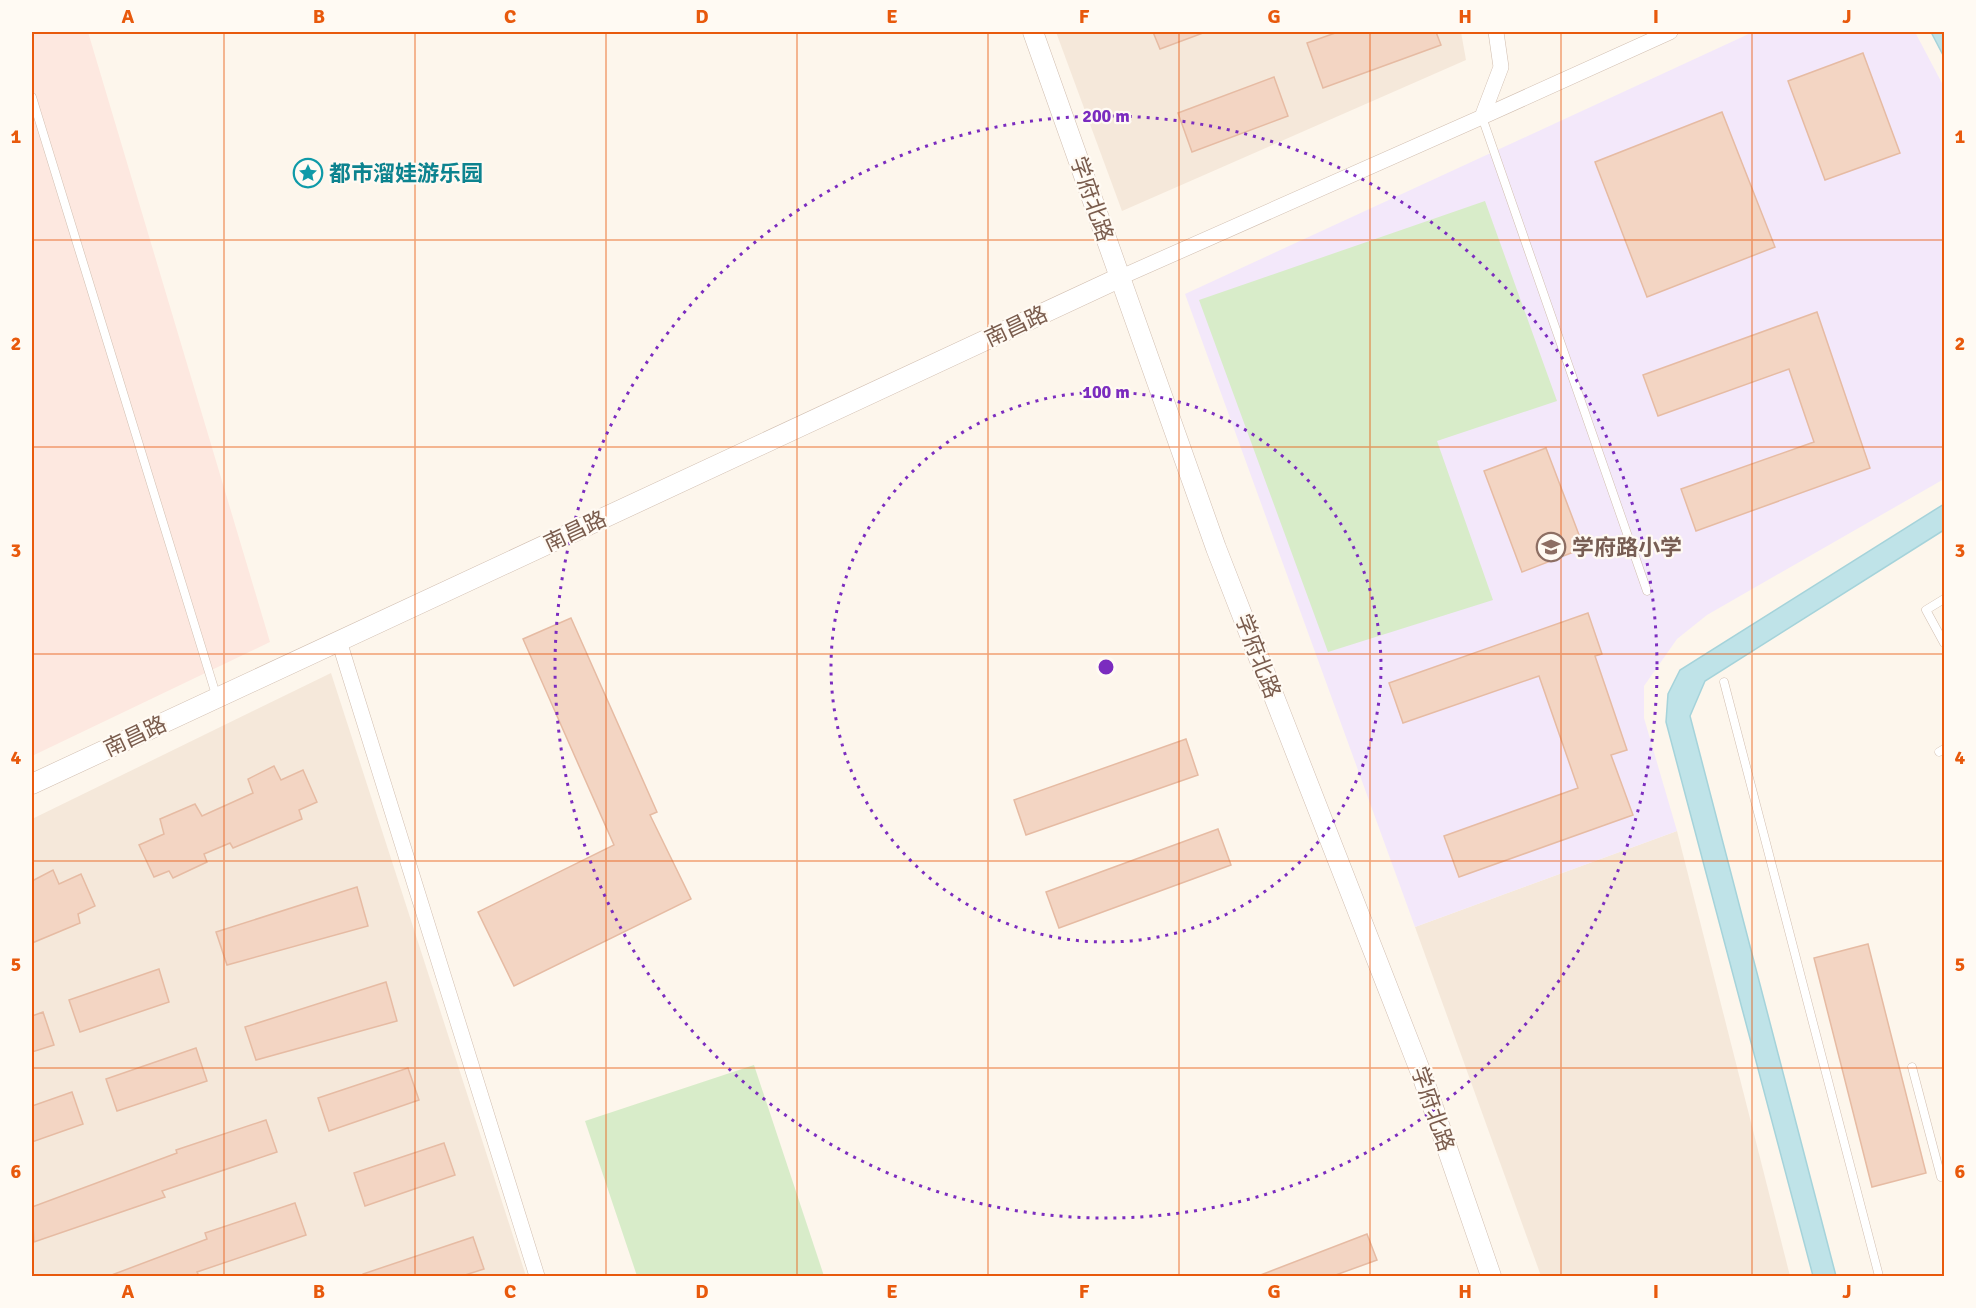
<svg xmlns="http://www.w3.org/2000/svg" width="1976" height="1308" font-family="Signika,'Noto Sans SC',sans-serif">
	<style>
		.residential { fill: #f5e8da }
		.commercial { fill: #fde8e0 }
		.education { fill: #f3e8fa }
		.green { fill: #d8ecc9 }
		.water { fill: #bfe3e8; stroke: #a5d3da; stroke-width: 1.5 }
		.building { fill: #f3d5c3; stroke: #e6bba3; stroke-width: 1.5 }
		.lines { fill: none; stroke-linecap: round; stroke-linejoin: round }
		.service-casing { stroke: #d1beb0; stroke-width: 9 }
		.minor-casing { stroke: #d1beb0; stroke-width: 16 }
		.tertiary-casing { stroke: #d1beb0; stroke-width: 21 }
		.service { stroke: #fff; stroke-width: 8 }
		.minor { stroke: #fff; stroke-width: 15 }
		.tertiary { stroke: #fff; stroke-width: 20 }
		.grid { fill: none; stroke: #e8590c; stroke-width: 1.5; stroke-opacity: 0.55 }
		.ring { fill: none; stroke: #7b2cbf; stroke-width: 3; stroke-dasharray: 3 6 }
		.labels { text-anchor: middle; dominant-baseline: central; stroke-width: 4.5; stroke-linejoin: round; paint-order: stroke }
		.culture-label { font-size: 22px; font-weight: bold; fill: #0d838f; stroke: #fffaf3; text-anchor: start }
		.street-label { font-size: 22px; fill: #7a5c4d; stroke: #fffaf3 }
		.education-label { font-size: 22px; font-weight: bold; fill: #785e54; stroke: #fffaf3; text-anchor: start }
		.centre { fill: #7b2cbf; stroke: #fffaf3; stroke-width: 3 }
		.ring-label { font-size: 18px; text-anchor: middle; font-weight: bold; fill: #7b2cbf; stroke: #fffaf3; stroke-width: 4.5; stroke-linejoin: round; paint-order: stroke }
		.neatline { fill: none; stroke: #e8590c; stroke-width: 2 }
		.grid-label { font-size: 20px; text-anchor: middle; font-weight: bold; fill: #e8590c }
	</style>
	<rect width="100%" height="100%" fill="#fdf6ec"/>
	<g class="residential">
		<polygon points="1056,32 1461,32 1466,60 1122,211"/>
		<polygon points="331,673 526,1276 32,1276 32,819"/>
		<polygon points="1677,831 1790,1276 1541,1276 1415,927"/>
	</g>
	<polygon class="commercial" points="32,32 88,32 270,642 32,756"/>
	<polygon class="education" points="1753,32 1915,32 1944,87 1944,479 1707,615 1677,639 1644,686 1644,718 1677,831 1415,927 1185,294"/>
	<g class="green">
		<polygon points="1485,201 1557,401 1437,441 1493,600 1328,652 1199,300"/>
		<polygon points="754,1065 824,1276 637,1276 585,1121"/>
	</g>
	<g class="water">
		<polygon points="1931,32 1944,32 1944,57"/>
		<polygon points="1944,504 1944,530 1705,681 1690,716 1836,1276 1813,1276 1666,722 1668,694 1680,670"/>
	</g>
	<g class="building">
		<polygon points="1153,32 1203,32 1203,33 1160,49"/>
		<polygon points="1338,32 1436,32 1441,45 1323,88 1307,43"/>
		<polygon points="1863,53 1900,153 1825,180 1788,81"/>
		<polygon points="1274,77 1288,116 1192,152 1178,113"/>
		<polygon points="1722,112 1775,247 1647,297 1595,162"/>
		<polygon points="1817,312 1870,468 1696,531 1681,489 1814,442 1789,369 1658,416 1643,375"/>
		<polygon points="1546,448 1584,548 1522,572 1484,471"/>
		<polygon points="1588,613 1602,654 1595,656 1627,750 1611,755 1633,815 1459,877 1444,836 1578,788 1539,676 1403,723 1389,683"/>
		<polygon points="571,618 657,812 650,815 691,899 514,986 478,912 614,845 523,639"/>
		<polygon points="1186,739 1198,775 1026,835 1014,800"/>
		<polygon points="274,766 281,780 303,770 317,802 299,810 302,819 233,848 230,843 204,854 207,862 173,878 169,871 154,877 139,845 164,834 160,819 195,804 202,816 253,793 248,779"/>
		<polygon points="1218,829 1231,865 1059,928 1046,892"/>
		<polygon points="53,870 59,884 81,874 95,906 78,914 80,923 32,943 32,881"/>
		<polygon points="357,887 368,926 227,965 216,932"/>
		<polygon points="1868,944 1926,1173 1872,1187 1814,958"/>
		<polygon points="159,969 169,1002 80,1032 69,1000"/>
		<polygon points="386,982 397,1021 256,1060 245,1027"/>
		<polygon points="43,1012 54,1045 32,1052 32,1016"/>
		<polygon points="196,1048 207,1081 117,1111 106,1079"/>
		<polygon points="408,1068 419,1100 329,1131 318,1098"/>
		<polygon points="72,1092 83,1124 32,1142 32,1106"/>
		<polygon points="266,1120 277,1152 162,1191 165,1197 34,1242 32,1207 177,1153 176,1150"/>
		<polygon points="444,1143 455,1175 365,1206 354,1173"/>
		<polygon points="295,1203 306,1235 197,1272 199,1276 109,1276 207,1239 205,1233"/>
		<polygon points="1367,1234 1377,1260 1333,1276 1258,1276"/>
		<polygon points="473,1237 484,1269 462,1276 363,1276 363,1274"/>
	</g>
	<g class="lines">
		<g class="service-casing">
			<g id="service">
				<polyline points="32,97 217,698"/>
				<polyline points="1482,117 1647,591"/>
				<polyline points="1944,599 1926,610 1944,643"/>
				<polyline points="1724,682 1879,1276"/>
				<polyline points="1939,752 1944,749"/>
				<polyline points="1912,1067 1941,1177 1944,1176"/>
			</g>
		</g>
		<g class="minor-casing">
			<g id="minor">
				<polyline points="1482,117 1670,32"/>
				<polyline points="1119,278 1482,117 1501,67 1496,32"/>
				<polyline points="339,641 537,1276"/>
			</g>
		</g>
		<g class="tertiary-casing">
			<g id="tertiary">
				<polyline points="1033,32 1216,548 1423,1078 1491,1276"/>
				<polyline points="32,784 1119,278"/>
			</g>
		</g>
		<use href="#service" class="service"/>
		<use href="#minor" class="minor"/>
		<use href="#tertiary" class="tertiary"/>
	</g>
	<path class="grid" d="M224 32V1276M415 32V1276M606 32V1276M797 32V1276M988 32V1276M1179 32V1276M1370 32V1276M1561 32V1276M1752 32V1276M32 240H1944M32 447H1944M32 654H1944M32 861H1944M32 1068H1944"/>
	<g class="ring">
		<circle cx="1106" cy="667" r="275"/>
		<circle cx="1106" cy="667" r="551"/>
	</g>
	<defs>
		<g id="sight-ring" transform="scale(1.5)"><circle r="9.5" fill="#fffaf3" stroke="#0f9aa8" stroke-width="1.5"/><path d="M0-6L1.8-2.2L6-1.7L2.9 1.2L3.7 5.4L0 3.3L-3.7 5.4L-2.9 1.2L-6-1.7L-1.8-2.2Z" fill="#0f9aa8"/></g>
		<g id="school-ring" transform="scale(1.5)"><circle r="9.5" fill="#fffaf3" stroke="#8d6e63" stroke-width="1.5"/><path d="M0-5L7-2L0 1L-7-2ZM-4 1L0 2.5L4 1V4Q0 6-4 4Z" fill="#8d6e63"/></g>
	</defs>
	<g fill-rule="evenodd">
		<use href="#sight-ring" x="308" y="173"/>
		<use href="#school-ring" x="1551" y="547"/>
	</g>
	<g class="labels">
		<g class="culture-label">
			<text x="329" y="173">都市溜娃游乐园</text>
		</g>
		<g class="street-label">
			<text transform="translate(1092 199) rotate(71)">学府北路</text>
			<text transform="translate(1016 326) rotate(-25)">南昌路</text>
			<text transform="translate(575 531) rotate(-25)">南昌路</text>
			<text transform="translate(1258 656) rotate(69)">学府北路</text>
			<text transform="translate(135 736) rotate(-25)">南昌路</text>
			<text transform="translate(1433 1109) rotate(71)">学府北路</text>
		</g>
		<g class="education-label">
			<text x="1572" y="547">学府路小学</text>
		</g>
	</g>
	<circle cx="1106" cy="667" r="9" class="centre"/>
	<g class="ring-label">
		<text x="1106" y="122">200 m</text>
		<text x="1106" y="398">100 m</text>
	</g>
	<rect width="1976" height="1308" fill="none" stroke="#fffaf3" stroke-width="66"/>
	<rect x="33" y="33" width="1910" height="1242" class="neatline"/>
	<g class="grid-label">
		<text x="128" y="23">A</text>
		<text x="319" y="23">B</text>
		<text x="510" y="23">C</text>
		<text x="702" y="23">D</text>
		<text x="892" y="23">E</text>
		<text x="1084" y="23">F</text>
		<text x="1274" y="23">G</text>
		<text x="1465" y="23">H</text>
		<text x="1656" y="23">I</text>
		<text x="1847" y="23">J</text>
		<text x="16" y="143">1</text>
		<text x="1960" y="143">1</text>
		<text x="16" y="350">2</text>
		<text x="1960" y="350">2</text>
		<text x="16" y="557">3</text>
		<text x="1960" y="557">3</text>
		<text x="16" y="764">4</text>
		<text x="1960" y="764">4</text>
		<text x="16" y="971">5</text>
		<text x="1960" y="971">5</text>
		<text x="16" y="1178">6</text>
		<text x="1960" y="1178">6</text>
		<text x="128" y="1298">A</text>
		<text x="319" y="1298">B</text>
		<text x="510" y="1298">C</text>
		<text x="702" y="1298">D</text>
		<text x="892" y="1298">E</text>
		<text x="1084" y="1298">F</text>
		<text x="1274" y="1298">G</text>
		<text x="1465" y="1298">H</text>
		<text x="1656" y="1298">I</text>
		<text x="1847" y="1298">J</text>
	</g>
</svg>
